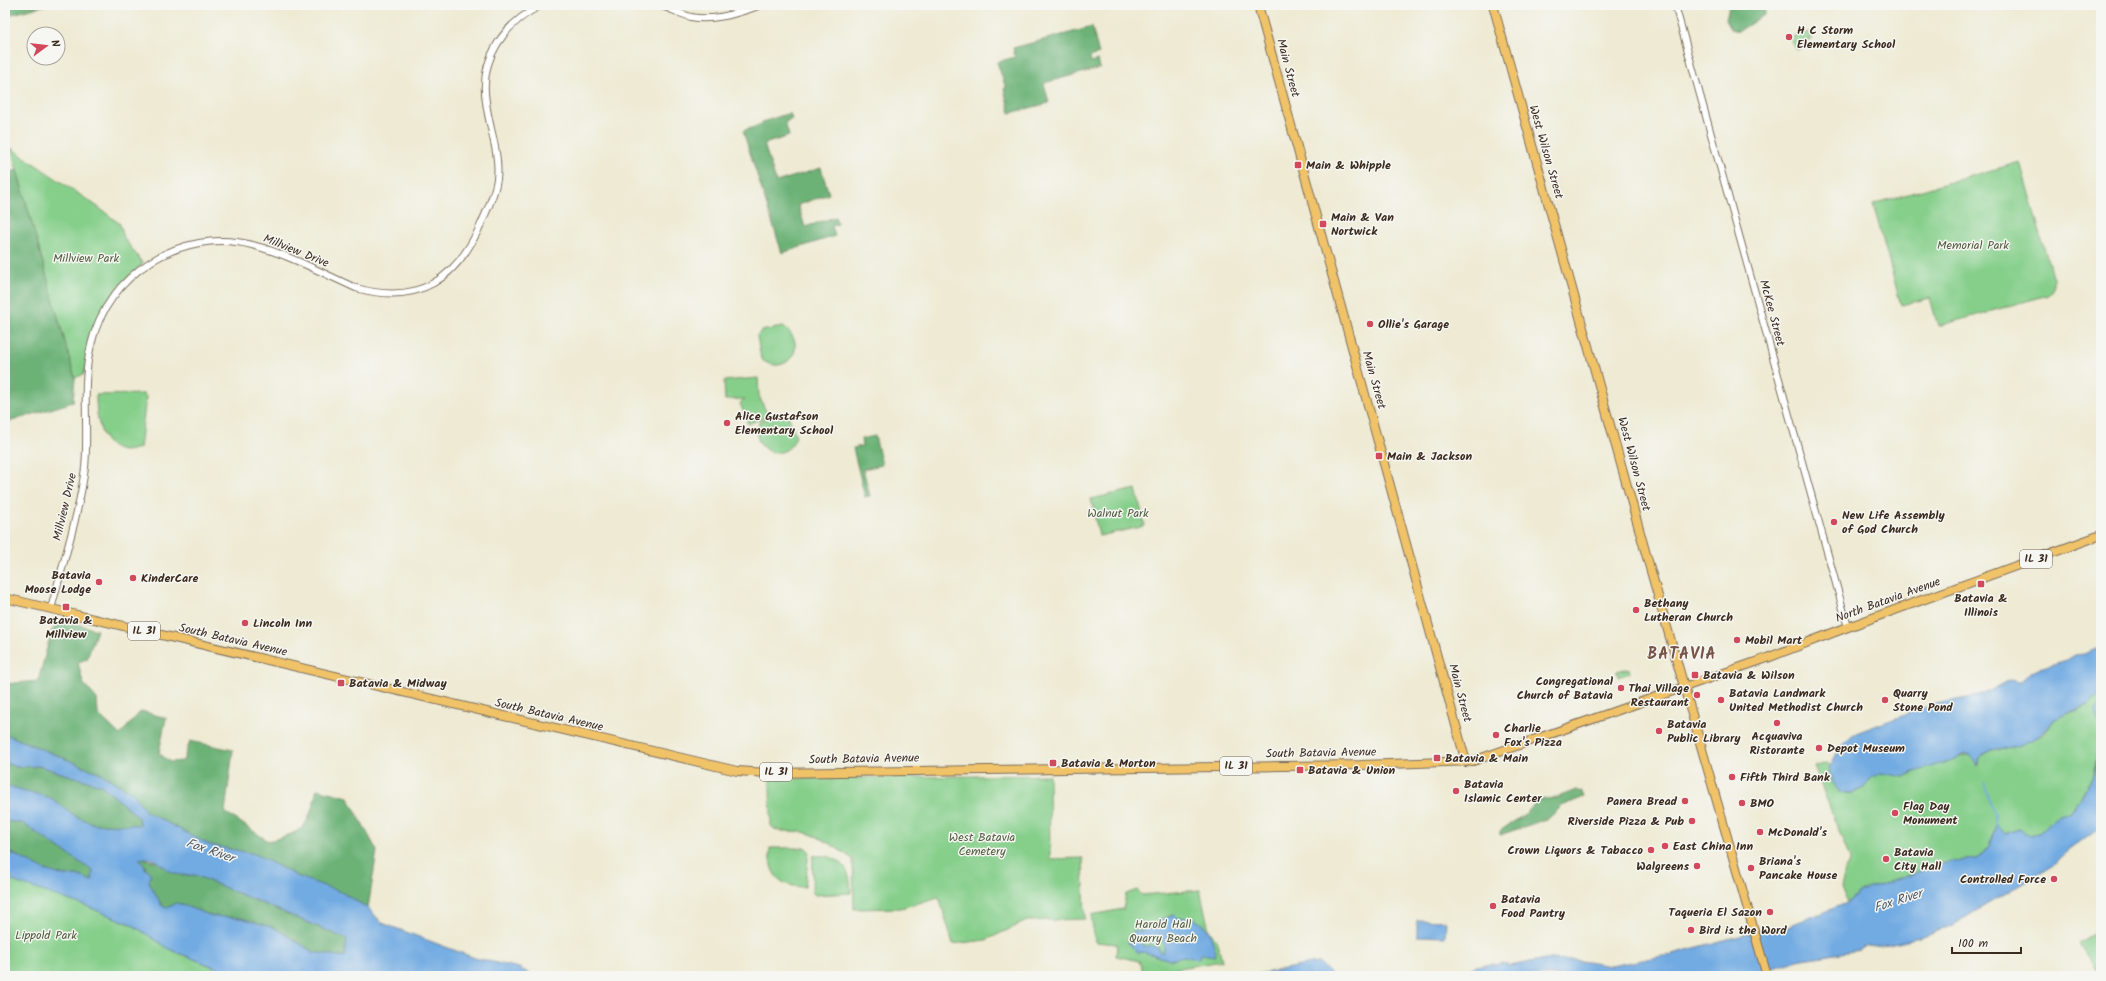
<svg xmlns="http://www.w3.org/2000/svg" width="2106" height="981" font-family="Kalam,sans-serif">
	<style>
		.green { fill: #86cf8b; stroke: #607c54 }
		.forest { fill: #6cb277; stroke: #546e4a }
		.water { fill: #72abe2; stroke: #566a80; fill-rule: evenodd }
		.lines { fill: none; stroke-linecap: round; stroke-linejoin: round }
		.stream { stroke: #72abe2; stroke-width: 1.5 }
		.minor-casing { stroke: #7a6d5d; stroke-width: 8 }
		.major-casing { stroke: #7a6d5d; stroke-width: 10 }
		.minor { stroke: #fff; stroke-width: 6 }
		.major { stroke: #f1c369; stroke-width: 8 }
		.poi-dot { fill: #d1495b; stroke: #f6f6f2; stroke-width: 1.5 }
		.labels { text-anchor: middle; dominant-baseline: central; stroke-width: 3; stroke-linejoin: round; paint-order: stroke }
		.shield { fill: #f6f6f2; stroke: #73675e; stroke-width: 1 }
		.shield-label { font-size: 11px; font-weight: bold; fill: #3b2a1e }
		.poi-label { font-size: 12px; font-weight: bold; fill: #3b2a1e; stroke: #f6f6f2; text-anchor: start }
		.street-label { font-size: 12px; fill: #3b2a1e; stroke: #f6f6f2 }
		.park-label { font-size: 12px; fill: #525c3f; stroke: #f6f6f2 }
		.water-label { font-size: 13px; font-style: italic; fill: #4e5763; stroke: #f6f6f2 }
		.district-label { font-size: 16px; font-weight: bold; letter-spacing: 1px; fill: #765448; stroke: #f6f6f2 }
	</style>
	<rect width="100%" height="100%" fill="#f6f6f2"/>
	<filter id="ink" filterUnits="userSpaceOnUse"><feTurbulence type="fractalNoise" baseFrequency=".025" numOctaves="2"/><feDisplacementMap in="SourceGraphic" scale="8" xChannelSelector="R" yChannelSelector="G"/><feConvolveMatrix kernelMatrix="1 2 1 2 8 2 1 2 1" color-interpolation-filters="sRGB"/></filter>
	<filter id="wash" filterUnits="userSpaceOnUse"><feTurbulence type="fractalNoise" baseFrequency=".012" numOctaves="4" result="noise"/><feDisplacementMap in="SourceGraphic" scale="16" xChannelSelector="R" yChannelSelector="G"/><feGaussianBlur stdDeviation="0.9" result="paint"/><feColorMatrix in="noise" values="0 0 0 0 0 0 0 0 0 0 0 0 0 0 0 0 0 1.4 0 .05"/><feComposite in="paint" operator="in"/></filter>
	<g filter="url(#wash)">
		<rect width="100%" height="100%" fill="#eeead3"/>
		<g class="green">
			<polygon points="1809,32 1811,39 1802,42 1802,47 1796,50 1791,41 1794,36"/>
			<path d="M11 148 98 207 120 224 124 238 143 264C98 303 96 318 84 374L75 378Z"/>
			<polygon points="2020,162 2053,279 2053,288 2048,295 1938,326 1930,298 1901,305 1873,204"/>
			<path d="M783 327C811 344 786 379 761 359L757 336 761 331Z"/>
			<polygon points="758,378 759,396 768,416 748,424 740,403 745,399 725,400 724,381"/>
			<path d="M144 394 146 397 140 448C135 449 129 451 124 451 99 449 96 414 96 395Z"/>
			<path d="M782 413 788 415 796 436C786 467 746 450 760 421Z"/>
			<polygon points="1136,489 1145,526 1099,536 1091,499"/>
			<polygon points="1629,668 1630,673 1618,677 1617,671"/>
			<path d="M2100 697 2101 706 2096 711 2101 739 2092 778 2069 813 2059 815 2039 833 2029 835 2019 829 2005 834 1996 825 1989 846 1978 859 1951 862 1859 892 1847 903 1841 888 1845 870 1850 859 1814 767 1826 763 1831 764C1826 777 1837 797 1853 793 1865 790 1869 776 1880 773 1888 771 1897 777 1905 777 1913 772 1966 752 1971 755L1979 765 1980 757 1992 750 2018 746 2042 735 2055 719 2089 705 2095 698Z"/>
			<path d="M1049 775 1050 859 1083 858 1085 919 1027 921 986 940 953 944 939 897 901 908 854 909 853 859C837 849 822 836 803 832 794 830 777 834 771 826L770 779Z"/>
			<path d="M770 848H806L809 851 805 887C778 887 768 873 770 848Z"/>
			<path d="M813 856C840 854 851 867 851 893L815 895 812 892Z"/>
			<polygon points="5,877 86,906 131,924 171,950 237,976 5,976"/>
			<polygon points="1137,890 1142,895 1200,890 1209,930 1218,943 1222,961 1161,971 1143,971 1139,961 1116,956 1117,944 1095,942 1091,915 1123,909 1126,894"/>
			<polygon points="2101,929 2101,975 2099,976 2078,943"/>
		</g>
		<g class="forest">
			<polygon points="5,5 46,5 5,16"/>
			<polygon points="1729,5 1766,5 1764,15 1739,31 1731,29 1726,20"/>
			<polygon points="1092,27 1099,54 1090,57 1091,62 1098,60 1100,68 1044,83 1049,103 1010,113 1004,89 1006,88 997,62 1015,57 1013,48"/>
			<polygon points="790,113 792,119 785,122 789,136 764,144 776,182 821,168 829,194 798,205 805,227 835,217 838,224 832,226 835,236 782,253 743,131 762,124 762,122"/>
			<polygon points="17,170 75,378 73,402 5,423 5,174"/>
			<polygon points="875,436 882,465 863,469 870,496 865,497 853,448 862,446 861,439"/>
			<path d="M63 620 97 630 87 659 78 662 83 683 97 699 98 714 120 735 141 711 166 718 159 753 170 762 183 761 190 741 233 750 225 812 268 841C308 831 307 827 317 789L348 797 377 851 368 908 341 892 299 877 255 854 210 845 144 811 134 794 100 773 5 734V684L38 681 52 630Z"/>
			<polygon points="5,763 17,767 39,766 101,785 137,816 141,825 94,824 77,817 51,798 5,785"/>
			<polygon points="1576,790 1582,792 1584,797 1562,806 1549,818 1500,835 1500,831 1525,814 1540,799 1550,800"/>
			<polygon points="5,821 22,823 93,871 92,881 77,875 65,876 45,870 5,850"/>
			<polygon points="142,858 160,863 171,872 183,876 195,875 347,939 345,957 313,952 275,928 241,918 212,916 177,903 169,907 162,906 151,887 145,866 139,859"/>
		</g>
		<g class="water">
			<polygon points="2101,647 2101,698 2095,698 2089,705 2083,706 2055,719 2038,737 2018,746 1992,750 1984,754 1980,757 1978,766 1971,755 1964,754 1955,759 1912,773 1905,777 1881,773 1871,778 1864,788 1852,793 1847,793 1839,791 1832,783 1829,768 1841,746 1856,733 1931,705 1982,695 2010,680 2021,682 2028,674 2036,669 2067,660 2075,655 2084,654"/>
			<polygon points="2101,706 2101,826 2065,853 2056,863 1951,926 1920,937 1889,944 1864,947 1860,950 1797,960 1750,976 1455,976 1476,966 1502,963 1510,966 1546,959 1574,960 1611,966 1668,955 1762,930 1769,930 1788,926 1847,903 1859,892 1951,861 1978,859 1989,846 1996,825 2005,834 2019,829 2029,835 2039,833 2059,815 2069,813 2074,807 2092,778 2095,769 2101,739 2096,711"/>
			<path d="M5 734 100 773 134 794 145 811 210 845 255 854 299 877 341 892 368 908 382 923 475 958 519 968 534 976H237L171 950 131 924 86 906 12 881 5 877V850L45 870 65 876 77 875 92 881 93 871 22 823 5 821V785L51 798 77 817 94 824 141 825 137 816 101 785 39 766 17 767 5 763ZM139 859C157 854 163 870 176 874 182 876 189 875 195 875L347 939 345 957 313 952 275 928 241 918 212 916 177 903 169 907 162 906 149 882 151 873 145 869V866Z"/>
			<path d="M1174 915 1177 918H1194L1209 930 1216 952 1215 956 1201 954 1198 959 1183 956 1170 960 1143 952 1139 953 1128 944 1129 938 1133 932 1156 927 1157 921ZM1148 938 1155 944 1158 943 1160 939H1163L1164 952H1160L1159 948 1149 945 1144 947 1142 942 1144 939Z"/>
			<polygon points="1417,920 1446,921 1445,937 1417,936"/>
			<polygon points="1316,963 1320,963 1333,976 1248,976"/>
		</g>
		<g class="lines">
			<polyline class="stream" points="1983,781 1995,816 1995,826"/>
		</g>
	</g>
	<g filter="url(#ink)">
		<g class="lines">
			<g class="minor-casing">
				<g id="minor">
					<path d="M658 5C670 8 680 14 691 17 715 22 739 12 762 5"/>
					<polyline points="1675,5 1848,627"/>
					<path d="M51 609C63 563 79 514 85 468 89 427 81 385 91 345 107 274 181 227 252 245 288 254 322 273 356 288 419 306 457 279 482 222 488 208 495 194 497 179 500 153 489 128 486 102 479 59 504 23 542 5"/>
				</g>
			</g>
			<g class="major-casing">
				<g id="major">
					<polyline points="1258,5 1466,762"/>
					<polyline points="1493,5 1646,554 1767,976"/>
					<polyline points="5,598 737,771 767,773 1361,765 1473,761 1767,658 1848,627 2101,535"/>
				</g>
			</g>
			<use href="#minor" class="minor"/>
			<use href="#major" class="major"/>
		</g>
	</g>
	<g class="poi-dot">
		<circle cx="1789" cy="37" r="4"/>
		<rect x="1294" y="161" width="8" height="8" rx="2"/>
		<rect x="1319" y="220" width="8" height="8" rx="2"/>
		<circle cx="1370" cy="324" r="4"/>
		<circle cx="727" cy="423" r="4"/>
		<rect x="1375" y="452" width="8" height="8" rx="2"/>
		<circle cx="1834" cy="522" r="4"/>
		<circle cx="133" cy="578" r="4"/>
		<circle cx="99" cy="582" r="4"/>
		<rect x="1977" y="580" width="8" height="8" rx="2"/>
		<rect x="62" y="603" width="8" height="8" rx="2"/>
		<circle cx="1636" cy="610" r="4"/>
		<circle cx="245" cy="623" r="4"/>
		<circle cx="1737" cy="640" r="4"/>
		<rect x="1691" y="671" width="8" height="8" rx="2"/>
		<rect x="337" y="679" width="8" height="8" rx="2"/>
		<circle cx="1621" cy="688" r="4"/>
		<circle cx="1697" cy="695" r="4"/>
		<circle cx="1721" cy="700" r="4"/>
		<circle cx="1885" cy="700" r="4"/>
		<circle cx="1777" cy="723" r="4"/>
		<circle cx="1659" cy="731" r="4"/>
		<circle cx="1496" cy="735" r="4"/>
		<circle cx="1819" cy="748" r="4"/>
		<rect x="1433" y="754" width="8" height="8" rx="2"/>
		<rect x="1049" y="759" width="8" height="8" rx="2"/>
		<rect x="1296" y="766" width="8" height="8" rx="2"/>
		<circle cx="1732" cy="777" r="4"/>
		<circle cx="1456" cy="791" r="4"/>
		<circle cx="1685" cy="801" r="4"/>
		<circle cx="1742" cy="803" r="4"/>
		<circle cx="1895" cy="813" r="4"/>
		<circle cx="1692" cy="821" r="4"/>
		<circle cx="1760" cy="832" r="4"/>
		<circle cx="1665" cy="846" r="4"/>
		<circle cx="1651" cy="850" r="4"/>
		<circle cx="1886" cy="859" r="4"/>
		<circle cx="1697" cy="866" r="4"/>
		<circle cx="1751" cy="868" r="4"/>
		<circle cx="2054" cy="879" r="4"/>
		<circle cx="1493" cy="906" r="4"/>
		<circle cx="1770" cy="912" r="4"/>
		<circle cx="1691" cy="930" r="4"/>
	</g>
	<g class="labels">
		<g class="shield">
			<rect x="2020" y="550" width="32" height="18" rx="3"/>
			<rect x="128" y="622" width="32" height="18" rx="3"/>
			<rect x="1220" y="757" width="32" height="18" rx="3"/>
			<rect x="760" y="763" width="32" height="18" rx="3"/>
		</g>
		<g class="shield-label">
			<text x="2036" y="559">IL 31</text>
			<text x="144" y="631">IL 31</text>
			<text x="1236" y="766">IL 31</text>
			<text x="776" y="772">IL 31</text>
		</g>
		<g class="poi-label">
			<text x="1797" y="30">H C Storm<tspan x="1797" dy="14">Elementary School</tspan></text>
			<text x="1306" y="165">Main &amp; Whipple</text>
			<text x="1331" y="217">Main &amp; Van<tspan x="1331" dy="14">Nortwick</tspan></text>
			<text x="1378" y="324">Ollie's Garage</text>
			<text x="735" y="416">Alice Gustafson<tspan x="735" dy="14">Elementary School</tspan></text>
			<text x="1387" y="456">Main &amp; Jackson</text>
			<text x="1842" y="515">New Life Assembly<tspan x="1842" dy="14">of God Church</tspan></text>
			<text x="91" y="575" text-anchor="end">Batavia<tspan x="91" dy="14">Moose Lodge</tspan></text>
			<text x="141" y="578">KinderCare</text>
			<text x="1981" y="598" text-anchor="middle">Batavia &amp;<tspan x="1981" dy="14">Illinois</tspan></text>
			<text x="1644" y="603">Bethany<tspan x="1644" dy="14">Lutheran Church</tspan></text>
			<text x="66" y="620" text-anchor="middle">Batavia &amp;<tspan x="66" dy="14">Millview</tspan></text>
			<text x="253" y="623">Lincoln Inn</text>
			<text x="1745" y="640">Mobil Mart</text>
			<text x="1703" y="675">Batavia &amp; Wilson</text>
			<text x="1613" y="681" text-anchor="end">Congregational<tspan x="1613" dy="14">Church of Batavia</tspan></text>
			<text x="349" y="683">Batavia &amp; Midway</text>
			<text x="1689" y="688" text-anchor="end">Thai Village<tspan x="1689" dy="14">Restaurant</tspan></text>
			<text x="1729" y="693">Batavia Landmark<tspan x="1729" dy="14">United Methodist Church</tspan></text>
			<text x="1893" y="693">Quarry<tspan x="1893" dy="14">Stone Pond</tspan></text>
			<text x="1667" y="724">Batavia<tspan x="1667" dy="14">Public Library</tspan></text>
			<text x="1504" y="728">Charlie<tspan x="1504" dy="14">Fox's Pizza</tspan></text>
			<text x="1777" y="736" text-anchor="middle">Acquaviva<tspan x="1777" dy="14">Ristorante</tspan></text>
			<text x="1827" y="748">Depot Museum</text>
			<text x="1445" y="758">Batavia &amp; Main</text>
			<text x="1061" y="763">Batavia &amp; Morton</text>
			<text x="1308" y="770">Batavia &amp; Union</text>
			<text x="1740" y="777">Fifth Third Bank</text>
			<text x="1464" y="784">Batavia<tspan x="1464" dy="14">Islamic Center</tspan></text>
			<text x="1677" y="801" text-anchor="end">Panera Bread</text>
			<text x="1750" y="803">BMO</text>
			<text x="1903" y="806">Flag Day<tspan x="1903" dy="14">Monument</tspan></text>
			<text x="1684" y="821" text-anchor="end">Riverside Pizza &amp; Pub</text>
			<text x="1768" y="832">McDonald's</text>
			<text x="1673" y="846">East China Inn</text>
			<text x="1643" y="850" text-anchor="end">Crown Liquors &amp; Tabacco</text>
			<text x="1894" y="852">Batavia<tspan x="1894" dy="14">City Hall</tspan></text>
			<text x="1759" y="861">Briana's<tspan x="1759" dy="14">Pancake House</tspan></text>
			<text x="1689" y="866" text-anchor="end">Walgreens</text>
			<text x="2046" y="879" text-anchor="end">Controlled Force</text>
			<text x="1501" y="899">Batavia<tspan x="1501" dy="14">Food Pantry</tspan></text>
			<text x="1762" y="912" text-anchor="end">Taqueria El Sazon</text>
			<text x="1699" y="930">Bird is the Word</text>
		</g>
		<g class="street-label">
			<text transform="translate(1288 68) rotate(75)">Main Street</text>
			<text transform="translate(1546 152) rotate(74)">West Wilson Street</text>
			<text transform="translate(296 251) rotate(22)">Millview Drive</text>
			<text transform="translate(1772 313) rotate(75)">McKee Street</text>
			<text transform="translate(1374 380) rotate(74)">Main Street</text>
			<text transform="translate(1634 464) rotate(75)">West Wilson Street</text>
			<text transform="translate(65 507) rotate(-77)">Millview Drive</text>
			<text transform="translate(1888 600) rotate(-20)">North Batavia Avenue</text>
			<text transform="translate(233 640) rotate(13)">South Batavia Avenue</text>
			<text transform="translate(1460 693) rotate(75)">Main Street</text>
			<text transform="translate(549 715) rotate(13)">South Batavia Avenue</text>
			<text transform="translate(1321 753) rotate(-1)">South Batavia Avenue</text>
			<text transform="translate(864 759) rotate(-1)">South Batavia Avenue</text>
		</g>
		<g class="park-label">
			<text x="1973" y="245">Memorial Park</text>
			<text x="86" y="258">Millview Park</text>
			<text x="1118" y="513">Walnut Park</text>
			<text x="982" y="837">West Batavia<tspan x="982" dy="14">Cemetery</tspan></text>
			<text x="1163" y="924">Harold Hall<tspan x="1163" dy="14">Quarry Beach</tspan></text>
			<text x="46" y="935">Lippold Park</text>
		</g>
		<g class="water-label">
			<text transform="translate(210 851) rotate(19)">Fox River</text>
			<text transform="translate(1898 901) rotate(-18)">Fox River</text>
		</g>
		<g class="district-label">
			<text x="1682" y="654">BATAVIA</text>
		</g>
	</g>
	<rect width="2106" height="981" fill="none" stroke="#f6f6f2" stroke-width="20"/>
	<g transform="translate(46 46) rotate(75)"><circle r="19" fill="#f6f6f2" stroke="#aba49d"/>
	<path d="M0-3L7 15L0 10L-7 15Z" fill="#d1495b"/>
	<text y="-6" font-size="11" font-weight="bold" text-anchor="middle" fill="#3b2a1e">N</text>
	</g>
	<path d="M1952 947v6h69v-6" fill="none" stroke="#3b2a1e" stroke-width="2"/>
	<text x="1958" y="947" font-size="12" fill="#3b2a1e" stroke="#f6f6f2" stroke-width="3" paint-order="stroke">100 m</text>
</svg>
